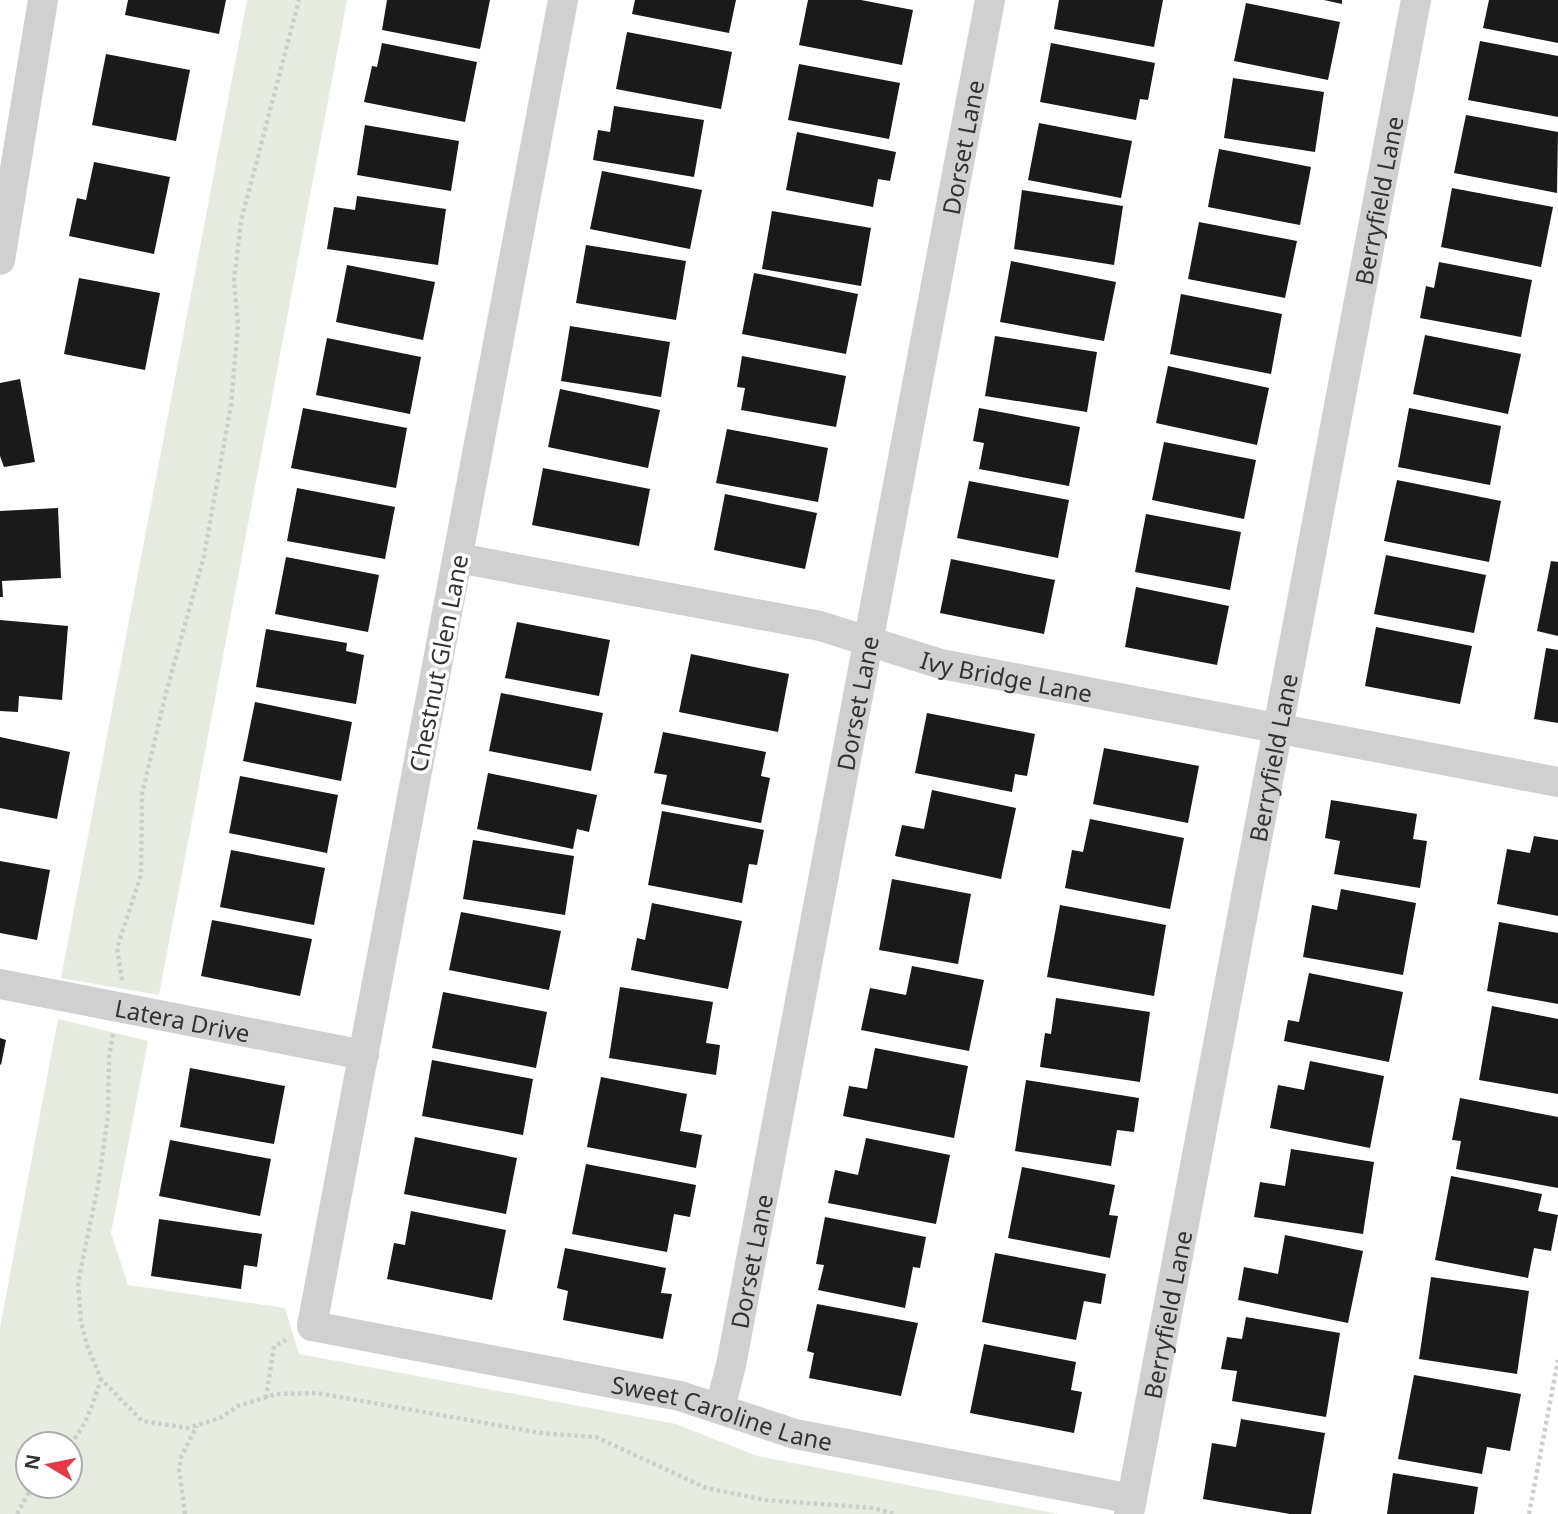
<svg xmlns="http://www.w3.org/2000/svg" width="1558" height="1514" font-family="'Noto Sans',sans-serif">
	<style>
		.green { fill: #e5ecdf; fill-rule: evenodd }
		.building { fill: #1a1a1a }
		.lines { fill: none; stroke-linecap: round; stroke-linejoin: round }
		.path { stroke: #cdcdcd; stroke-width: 4.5; stroke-dasharray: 3.5 3.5; stroke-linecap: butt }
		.minor { stroke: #d0d0d0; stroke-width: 30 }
		.labels { text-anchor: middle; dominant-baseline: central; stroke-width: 7; stroke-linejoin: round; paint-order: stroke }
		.street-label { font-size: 24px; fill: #333; stroke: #fff }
	</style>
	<rect width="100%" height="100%" fill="#fff"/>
	<g class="green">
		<polygon points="247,0 347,0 159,995 61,978"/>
		<path d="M58 1019 148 1041 111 1233 128 1285 285 1308 299 1354 676 1424 757 1456 1059 1514H0V1328ZM70 1444V1486H28V1444Z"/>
	</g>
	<g class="building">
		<polygon points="128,0 226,0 219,34 125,15"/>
		<polygon points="387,0 490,0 480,49 382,30"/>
		<polygon points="635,0 736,0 729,33 632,14"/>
		<polygon points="808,0 861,0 913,10 902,65 799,45"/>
		<polygon points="1059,0 1163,0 1154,47 1054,29"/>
		<polygon points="1324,0 1342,0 1342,4"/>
		<polygon points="1489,0 1558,0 1558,43 1483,28"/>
		<polygon points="1246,3 1340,22 1328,80 1234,61"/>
		<polygon points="627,32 732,52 721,109 616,89"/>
		<polygon points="1480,41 1558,56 1558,117 1468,100"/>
		<polygon points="382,43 477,62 465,122 364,102 372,66 377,67"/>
		<polygon points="1051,43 1155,63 1148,100 1140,99 1136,120 1040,102"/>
		<polygon points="106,54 190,70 176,141 92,125"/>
		<polygon points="799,64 900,83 889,139 788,120"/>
		<polygon points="1233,78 1324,92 1315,152 1224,138"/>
		<polygon points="614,106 704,120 694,177 593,160 598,130 610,132"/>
		<polygon points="1466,115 1558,132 1557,193 1454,173"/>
		<polygon points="1039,123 1132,141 1121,198 1028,180"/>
		<polygon points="365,125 459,141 451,191 357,175"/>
		<polygon points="797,132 896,152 890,181 878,179 873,207 786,190"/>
		<polygon points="1219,149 1311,167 1300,225 1208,207"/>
		<polygon points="94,162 170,177 154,254 69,236 77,198 86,200"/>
		<polygon points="602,171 702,190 690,249 590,229"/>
		<polygon points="1452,188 1553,207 1541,267 1441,247"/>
		<polygon points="1022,190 1123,206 1114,265 1014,249"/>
		<polygon points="357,196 446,209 438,265 327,249 334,207 355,210"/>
		<polygon points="772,211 871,228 861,286 762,269"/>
		<polygon points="1199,222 1297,241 1285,298 1188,279"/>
		<polygon points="586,245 686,261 676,320 576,303"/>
		<polygon points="1011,261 1116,282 1104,341 1000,322"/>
		<polygon points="1439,262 1532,280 1521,337 1420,318 1426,286 1434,288"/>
		<polygon points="347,265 435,282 423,340 336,322"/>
		<polygon points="754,273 858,294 846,354 742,334"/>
		<polygon points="79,278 160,293 145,370 64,354"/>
		<polygon points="1181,294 1282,314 1271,374 1170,354"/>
		<polygon points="570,326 670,342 661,397 561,381"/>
		<polygon points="1425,335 1521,354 1508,414 1413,394"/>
		<polygon points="995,336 1097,352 1087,412 985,396"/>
		<polygon points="327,338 421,357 410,414 316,395"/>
		<polygon points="742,356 846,376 836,427 741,410 745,388 737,387"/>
		<polygon points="1168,366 1269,388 1257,445 1156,423"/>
		<polygon points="20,379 35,462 4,467 0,456 0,383"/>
		<polygon points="560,389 660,410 648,468 548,447"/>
		<polygon points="303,408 407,428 396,488 291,468"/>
		<polygon points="979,408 1080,427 1069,486 979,469 984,443 973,441"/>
		<polygon points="1409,408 1501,426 1490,485 1398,467"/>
		<polygon points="727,429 828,448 818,502 716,483"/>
		<polygon points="1164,442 1256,460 1244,519 1152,500"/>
		<polygon points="543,468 650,489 639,546 532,525"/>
		<polygon points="1397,480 1501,501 1489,562 1384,541"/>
		<polygon points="969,481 1069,500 1058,558 957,538"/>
		<polygon points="297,488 395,507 385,559 287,541"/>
		<polygon points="725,494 817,513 805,569 714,550"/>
		<polygon points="58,508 61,578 2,581 3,597 0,597 0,511"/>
		<polygon points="1146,514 1241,532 1230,590 1135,572"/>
		<polygon points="1386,555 1486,575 1474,633 1374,614"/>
		<polygon points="286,557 379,575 368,632 275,614"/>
		<polygon points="951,559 1055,580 1044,634 940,613"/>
		<polygon points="1551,561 1558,562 1558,636 1537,631"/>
		<polygon points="1136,587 1229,606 1217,665 1125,647"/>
		<polygon points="0,620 68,626 62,700 19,696 18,712 0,711"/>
		<polygon points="517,622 610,640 599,696 505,678"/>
		<polygon points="1376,627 1472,646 1460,704 1365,686"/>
		<polygon points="266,629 347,643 346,651 364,655 356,704 256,687"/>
		<polygon points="1546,648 1558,650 1558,723 1534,719"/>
		<polygon points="691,654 789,674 778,732 679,712"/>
		<polygon points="501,693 603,713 591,771 489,751"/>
		<polygon points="255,702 352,722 341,781 243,761"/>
		<polygon points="927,713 1035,734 1027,776 1015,774 1012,792 915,773"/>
		<polygon points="663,732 766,752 761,776 770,778 761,823 661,804 667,775 654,773"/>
		<polygon points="0,737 70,752 57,819 0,808"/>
		<polygon points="1104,748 1199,766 1188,823 1093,804"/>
		<polygon points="488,773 597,795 589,832 577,829 573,849 477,829"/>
		<polygon points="240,776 338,795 327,853 229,833"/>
		<polygon points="932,790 1016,808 1001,879 895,856 902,825 924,829"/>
		<polygon points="1331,800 1417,814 1413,839 1427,841 1420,888 1334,874 1340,841 1325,838"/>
		<polygon points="662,811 764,830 757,865 749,864 742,903 648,885"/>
		<polygon points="1090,819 1184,838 1170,909 1065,888 1072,850 1083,852"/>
		<polygon points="1534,836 1558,840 1558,916 1497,904 1507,849 1530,853"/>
		<polygon points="473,840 574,856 565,915 463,899"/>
		<polygon points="231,850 325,868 314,925 220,907"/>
		<polygon points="0,861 50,870 37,940 0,933"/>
		<polygon points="892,879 971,894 958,964 879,950"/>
		<polygon points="1341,889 1416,903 1403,975 1303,957 1312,905 1337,910"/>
		<polygon points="652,903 742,921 728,989 631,970 637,938 645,940"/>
		<polygon points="1060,905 1166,925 1154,996 1047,977"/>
		<polygon points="461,912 561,931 549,990 449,970"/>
		<polygon points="212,920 312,939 300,996 201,976"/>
		<polygon points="1499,922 1558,933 1558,1004 1487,991"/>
		<polygon points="912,966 984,980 969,1051 861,1030 870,988 906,995"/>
		<polygon points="1309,973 1403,992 1389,1062 1284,1041 1288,1020 1299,1022"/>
		<polygon points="620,987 713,1002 706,1043 720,1045 716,1075 609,1058"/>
		<polygon points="443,992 547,1012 536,1068 432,1048"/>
		<polygon points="1056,998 1150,1012 1140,1082 1040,1067 1045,1033 1051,1034"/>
		<polygon points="1492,1006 1558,1019 1558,1094 1479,1080"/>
		<polygon points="0,1038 6,1040 1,1065 0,1064"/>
		<polygon points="875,1048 968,1066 954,1138 843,1116 849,1086 867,1089"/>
		<polygon points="432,1060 533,1079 523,1135 422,1116"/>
		<polygon points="1310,1061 1384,1076 1370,1148 1270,1128 1278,1085 1304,1090"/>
		<polygon points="190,1068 285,1086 274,1144 180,1127"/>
		<polygon points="601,1077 687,1094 680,1131 702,1135 696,1168 587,1147"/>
		<polygon points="1026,1080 1139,1098 1134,1132 1117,1130 1111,1166 1015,1151"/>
		<polygon points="1460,1098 1558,1117 1558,1188 1456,1169 1461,1141 1452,1140"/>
		<polygon points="415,1137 517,1158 506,1214 404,1194"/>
		<polygon points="866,1138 950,1155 936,1224 828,1203 835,1170 858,1175"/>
		<polygon points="170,1140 271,1159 260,1216 159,1196"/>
		<polygon points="1291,1149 1374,1162 1363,1234 1254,1217 1260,1182 1285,1186"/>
		<polygon points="586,1164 696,1185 690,1217 674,1214 667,1252 572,1234"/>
		<polygon points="1022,1167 1115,1185 1109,1215 1118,1216 1110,1258 1008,1238"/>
		<polygon points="1451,1176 1542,1194 1538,1211 1558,1215 1551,1251 1534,1248 1528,1278 1435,1260"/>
		<polygon points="411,1211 506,1230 492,1300 387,1279 394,1243 405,1245"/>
		<polygon points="825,1217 926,1237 920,1268 913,1267 905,1308 818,1290 824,1265 816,1264"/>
		<polygon points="159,1219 262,1234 257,1267 244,1265 241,1289 151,1276"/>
		<polygon points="1285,1235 1363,1251 1348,1323 1238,1300 1244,1267 1278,1274"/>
		<polygon points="565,1248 666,1268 661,1293 672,1294 663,1339 563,1320 568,1291 557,1288"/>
		<polygon points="995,1253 1106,1274 1101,1304 1084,1301 1076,1340 982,1322"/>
		<polygon points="1431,1277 1529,1291 1517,1374 1419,1359"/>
		<polygon points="817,1304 918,1323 901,1396 809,1378 814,1353 807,1351"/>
		<polygon points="1246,1317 1340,1333 1326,1417 1232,1401 1237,1371 1221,1369 1227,1337 1242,1339"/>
		<polygon points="984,1344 1076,1362 1071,1390 1082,1392 1074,1433 970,1413"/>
		<polygon points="1414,1375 1521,1394 1510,1451 1487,1447 1482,1474 1398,1459"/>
		<polygon points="1241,1419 1325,1433 1311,1514 1290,1514 1203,1499 1212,1443 1236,1447"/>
		<polygon points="1393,1473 1478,1487 1474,1514 1387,1514"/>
	</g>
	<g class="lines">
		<g class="path">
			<polyline points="122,980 117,948 141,875 142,794 166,693 204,556 231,405 238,325 234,281 241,221 299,0"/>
			<polyline points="113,1034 109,1057 108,1115 98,1186 78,1282 81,1322 87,1345 101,1379 142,1421 188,1428 220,1418 238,1406 276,1394 317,1393 541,1433 596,1437 706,1488 766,1500 874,1508 894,1514"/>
			<polyline points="266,1398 274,1346 286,1340"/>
			<path d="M70 1444C87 1425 93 1403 101 1379"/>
			<polyline points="17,1514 32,1486"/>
			<polyline points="185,1514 179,1469 181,1457 197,1426"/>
			<polyline points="1529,1514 1558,1360"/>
		</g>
		<g class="minor">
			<path id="s1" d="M563 0 312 1326 680 1396 795 1434 1132 1499"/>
			<polyline points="0,260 43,0"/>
			<path id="s2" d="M458 558 820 626 941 664 1558 782"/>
			<path id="s3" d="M0 984 364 1055"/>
			<path id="s4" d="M720 1408 731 1365 990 0"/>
			<path id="s5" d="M1129 1514 1416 0"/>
		</g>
	</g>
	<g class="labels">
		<g class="street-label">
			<text stroke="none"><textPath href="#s4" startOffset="1284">Dorset Lane</textPath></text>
			<text stroke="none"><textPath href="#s5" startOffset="1337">Berryfield Lane</textPath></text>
			<text transform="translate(438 663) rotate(-79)">Chestnut Glen Lane</text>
			<text stroke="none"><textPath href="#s2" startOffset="562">Ivy Bridge Lane</textPath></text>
			<text stroke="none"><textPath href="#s4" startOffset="718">Dorset Lane</textPath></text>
			<text stroke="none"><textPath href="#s5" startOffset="770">Berryfield Lane</textPath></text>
			<text stroke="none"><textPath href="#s3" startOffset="186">Latera Drive</textPath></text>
			<text stroke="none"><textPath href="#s4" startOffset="150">Dorset Lane</textPath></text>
			<text stroke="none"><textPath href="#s5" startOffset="203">Berryfield Lane</textPath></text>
			<text stroke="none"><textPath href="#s1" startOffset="1769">Sweet Caroline Lane</textPath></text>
		</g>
	</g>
	<g transform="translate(49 1465) rotate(280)"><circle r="33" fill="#ffffff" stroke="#adadad" stroke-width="2"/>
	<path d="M0-5L12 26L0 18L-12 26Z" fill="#e43a44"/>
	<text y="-10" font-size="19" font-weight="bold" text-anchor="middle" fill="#333333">N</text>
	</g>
</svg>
